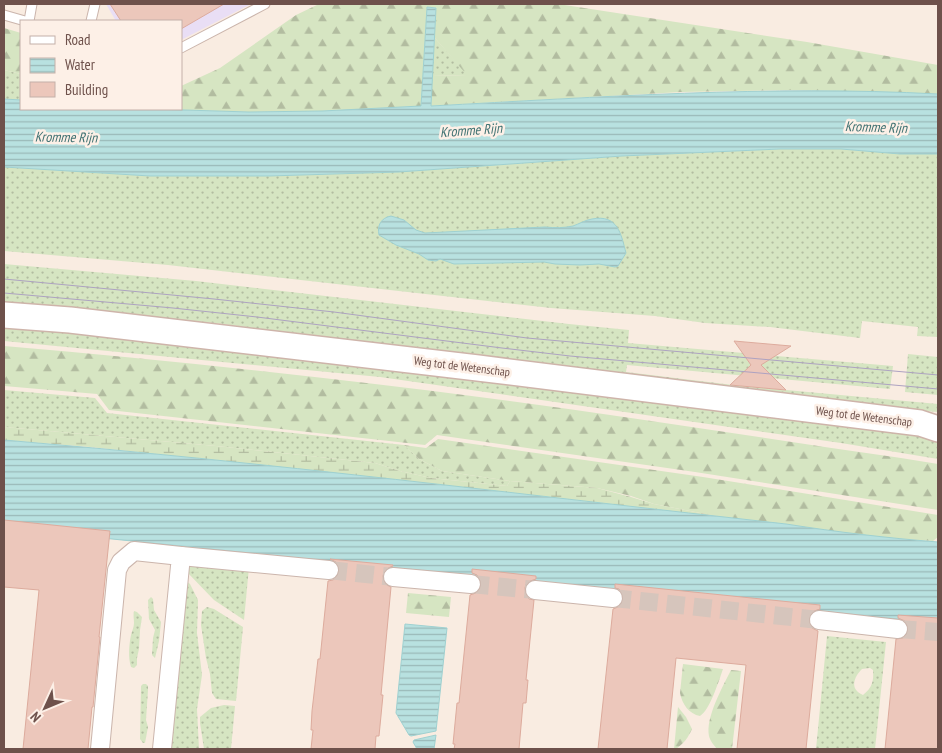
<svg xmlns="http://www.w3.org/2000/svg" width="942" height="753" font-family="'PT Sans Narrow',sans-serif">
	<style>
		.education { fill: #e9def5 }
		.grass { fill: url(#grass-dots); fill-rule: evenodd }
		.forest { fill: url(#forest-firs) }
		.wetland { fill: url(#wetland-marsh) }
		.water { fill: url(#water-rules); stroke: #9fd1d1 }
		.building { fill: #ecc7bb; stroke: #ddab9d }
		.lines { fill: none; stroke-linecap: round; stroke-linejoin: round }
		.street-tunnel { stroke: #d6c5bc; stroke-width: 18; stroke-dasharray: 18 9; stroke-linecap: butt }
		.lane-casing { stroke: #cbb5ac; stroke-width: 11 }
		.street-casing { stroke: #cbb5ac; stroke-width: 20 }
		.secondary-casing { stroke: #ceb4aa; stroke-width: 28 }
		.lane { stroke: #fff; stroke-width: 9 }
		.street { stroke: #fff; stroke-width: 18 }
		.secondary { stroke: #fff; stroke-width: 25 }
		.tram { stroke: #ada2c1; stroke-width: 1 }
		.labels { text-anchor: middle; dominant-baseline: central; stroke-width: 5; stroke-linejoin: round; paint-order: stroke }
		.street-label { font-size: 12px; fill: #6e514b; stroke: #fdf0e7 }
		.water-label { font-size: 14px; font-style: italic; fill: #407272; stroke: #fdf0e7 }
	</style>
	<defs>
		<pattern id="grass-dots" width="8" height="8" patternUnits="userSpaceOnUse" patternTransform="scale(1.25)"><rect width="8" height="8" fill="#d6e5c2"/><path d="M2 2h.1M6 6h.1" fill="none" stroke="#b2bca0" stroke-width="1.8" stroke-linecap="round"/></pattern>
		<pattern id="forest-firs" width="22" height="20" patternUnits="userSpaceOnUse" patternTransform="scale(1.25)"><rect width="22" height="20" fill="#d6e5c2"/><path d="M5 1l3.5 6h-7zM16 11l3.5 6h-7z" fill="#b2bca0"/></pattern>
		<pattern id="wetland-marsh" width="20" height="14" patternUnits="userSpaceOnUse" patternTransform="scale(1.25)"><rect width="20" height="14" fill="#d6e5c2"/><path d="M1 5h8M5 5V1M11 12h8M15 12V8" fill="none" stroke="#b2bca0"/></pattern>
		<pattern id="water-rules" width="6" height="5" patternUnits="userSpaceOnUse" patternTransform="scale(1.25)"><rect width="6" height="5" fill="#b8e1e0"/><path d="M0 2.5h6" fill="none" stroke="#9ab9b8"/></pattern>
	</defs>
	<rect width="100%" height="100%" fill="#f9ece1"/>
	<polygon class="education" points="106,4 251,4 181,40 181,21 116,21"/>
	<g class="grass">
		<polygon points="434,37 468,75 432,76"/>
		<polygon points="4,70 21,74 21,100 4,99"/>
		<polygon points="780,149 841,149 900,154 938,154 938,337 917,336 918,327 862,321 860,338 770,327 705,323 655,316 551,308 168,265 4,251 4,167 150,176 269,176 399,172 622,156"/>
		<polygon points="4,264 196,281 569,324 629,330 628,343 893,366 890,389 627,365 626,372 733,385 938,404 938,412 912,410 626,375 215,323 4,305"/>
		<polygon points="4,326 338,359 875,430 938,439 938,459 841,443 380,377 4,341"/>
		<polygon points="908,354 938,357 938,395 905,392"/>
		<polygon points="4,390 95,398 107,413 404,445 419,459 442,471 510,481 507,486 431,478 400,471 375,463 216,446 4,427"/>
		<polygon points="187,561 249,567 244,620 214,600 186,571"/>
		<polygon points="185,580 190,584 198,600 197,633 202,675 197,709 199,749 168,749"/>
		<polygon points="151,597 153,599 154,610 161,622 159,641 155,658 152,655 153,638 155,630 149,619 148,600"/>
		<polygon points="207,607 214,609 243,627 236,701 216,699 212,693 210,674 206,658 201,625 202,611"/>
		<path d="M134 611 137 612 142 617 140 630 139 649 137 658V665L134 668 131 667C128 657 129 645 131 635 132 631 134 627 134 623 134 619 133 616 134 611Z"/>
		<path d="M827 636 886 642 875 749H816ZM862 669 870 668 873 670C874 681 872 688 863 695 849 689 854 677 862 669Z"/>
		<polygon points="143,684 146,684 148,686 148,690 146,720 148,727 145,743 143,743 140,739 141,686"/>
		<polygon points="224,705 235,706 231,749 204,749 200,723 200,717 211,708"/>
	</g>
	<g class="forest">
		<polygon points="319,4 558,4 807,42 938,65 938,94 889,92 791,90 681,92 431,106 432,76 467,75 434,37 436,8 427,7 421,106 322,111 249,112 155,109 181,109 181,86 220,68 296,15"/>
		<polygon points="4,28 21,33 21,74 4,70"/>
		<path d="M4 346C165 360 327 377 487 398 625 416 763 438 901 458L938 464V510L695 472 437 435 425 445 109 410 97 394 4 386Z"/>
		<polygon points="438,439 703,477 938,515 938,537 933,541 898,539 833,532 786,524 721,517 654,504 631,496 597,488 510,481 442,471 419,459 404,445 426,448"/>
		<polygon points="408,593 451,597 449,617 406,613"/>
		<path d="M683 664 723 669C719 680 710 710 700 716 689 714 682 704 680 693Z"/>
		<path d="M731 670 741 671 732 749H717C714 745 710 741 709 736 705 718 723 686 731 670Z"/>
		<path d="M678 707 686 717 692 729C688 738 684 743 676 749H674Z"/>
	</g>
	<polygon class="wetland" points="4,427 216,446 375,463 400,471 431,478 507,486 510,481 597,488 631,497 654,504 721,517 332,473 90,447 4,440"/>
	<g class="water">
		<path d="M427 7 436 8 431 106C600 97 769 85 938 94V154H900L841 149H780L622 156 399 172 269 176H150L4 167V99L21 100V109H153L249 112 322 111 421 106Z"/>
		<path d="M391 216 404 220 416 230 425 233 545 227C555 228 564 228 573 226 579 224 585 220 592 219 618 214 621 234 626 253L618 266 615 267 599 264 580 265 555 264 544 262 454 264 440 259 436 261 428 260 419 254 396 245 379 235C377 225 381 218 391 216Z"/>
		<path d="M4 440C265 462 526 495 786 524 837 532 887 538 938 542V623L4 528Z"/>
		<polygon points="405,624 447,628 436,731 411,736 409,735 396,713"/>
		<polygon points="436,735 434,749 417,749 413,742 414,740"/>
	</g>
	<g class="building">
		<polygon points="110,4 224,4 181,29 181,21 121,21"/>
		<polygon points="734,341 791,346 761,365 786,390 730,385 751,365"/>
		<polygon points="4,520 110,531 99,637 100,637 93,707 92,707 88,749 23,749 39,590 4,587"/>
		<polygon points="330,559 393,565 393,566 388,568 385,571 383,576 384,582 387,585 391,587 381,695 383,695 379,736 376,736 375,749 311,749 313,730 311,730 312,711 318,659 320,659 328,581 333,580 337,577 340,571 338,565 336,562"/>
		<polygon points="472,569 536,576 536,579 530,581 526,584 525,588 526,595 529,599 534,600 526,680 528,680 526,703 523,703 519,749 454,749 455,744 453,744 457,703 459,703 470,595 476,593 479,590 481,585 480,579 477,575 472,573"/>
		<polygon points="615,584 820,605 820,609 814,611 811,613 808,619 810,625 812,628 818,631 806,749 737,749 746,665 676,658 667,749 598,749 613,609 618,607 621,605 623,600 622,593 619,589 615,588"/>
		<polygon points="898,615 938,618 938,749 885,749 896,639 903,638 907,635 909,630 907,624 905,621 898,618"/>
	</g>
	<g class="lines">
		<g class="street-tunnel">
			<polyline points="329,570 393,577"/>
			<polyline points="471,584 535,590"/>
			<polyline points="613,598 819,620"/>
			<polyline points="898,629 938,632"/>
		</g>
		<g class="lane-casing">
			<g id="lane">
				<polyline points="4,15 25,21"/>
				<polyline points="29,21 32,4"/>
				<polyline points="91,21 95,4"/>
				<polyline points="181,48 265,4"/>
			</g>
		</g>
		<g class="street-casing">
			<g id="street">
				<polyline points="181,556 329,570"/>
				<polyline points="393,577 471,584"/>
				<polyline points="535,590 613,598"/>
				<polyline points="819,620 898,629"/>
				<polyline points="100,749 117,570 121,562 134,551 181,556 162,749"/>
			</g>
		</g>
		<g class="secondary-casing">
			<polyline id="secondary" points="4,315 70,320 478,368 920,423 938,429"/>
		</g>
		<use href="#lane" class="lane"/>
		<use href="#street" class="street"/>
		<use href="#secondary" class="secondary"/>
		<g class="tram">
			<polyline points="4,279 214,299 334,312 527,338 938,375"/>
			<polyline points="4,293 173,308 257,317 502,348 570,356 938,389"/>
		</g>
	</g>
	<g class="labels">
		<g class="street-label">
			<text transform="translate(462 366) rotate(7)">Weg tot de Wetenschap</text>
			<text transform="translate(864 416) rotate(7)">Weg tot de Wetenschap</text>
		</g>
		<g class="water-label">
			<text transform="translate(876 127) rotate(2)">Kromme Rijn</text>
			<text transform="translate(471 130) rotate(-4)">Kromme Rijn</text>
			<text transform="translate(66 137) rotate(1)">Kromme Rijn</text>
		</g>
	</g>
	<rect width="942" height="753" fill="none" stroke="#6e514b" stroke-width="10"/>
	<rect x="20" y="20" width="162" height="90" fill="#fdf0e7" stroke="#c4b0a9"/>
	<rect x="30" y="36" width="25" height="8" fill="#ffffff" stroke="#c4b0a9"/>
	<text x="65" y="45" font-size="15" fill="#6e514b">Road</text>
	<rect x="30" y="58" width="25" height="15" fill="url(#water-rules)" stroke="#c4b0a9"/>
	<text x="65" y="70" font-size="15" fill="#6e514b">Water</text>
	<rect x="30" y="82" width="25" height="15" fill="#ecc7bb" stroke="#c4b0a9"/>
	<text x="65" y="95" font-size="15" fill="#6e514b">Building</text>
	<g transform="translate(45 708) rotate(226)" stroke="#fdf0e7" stroke-width="4" paint-order="stroke">
	<path d="M0-4L9 19L0 12L-9 19Z" fill="#6e514b"/>
	<text y="-8" font-size="14" font-weight="bold" text-anchor="middle" fill="#6e514b">N</text>
	</g>
</svg>
